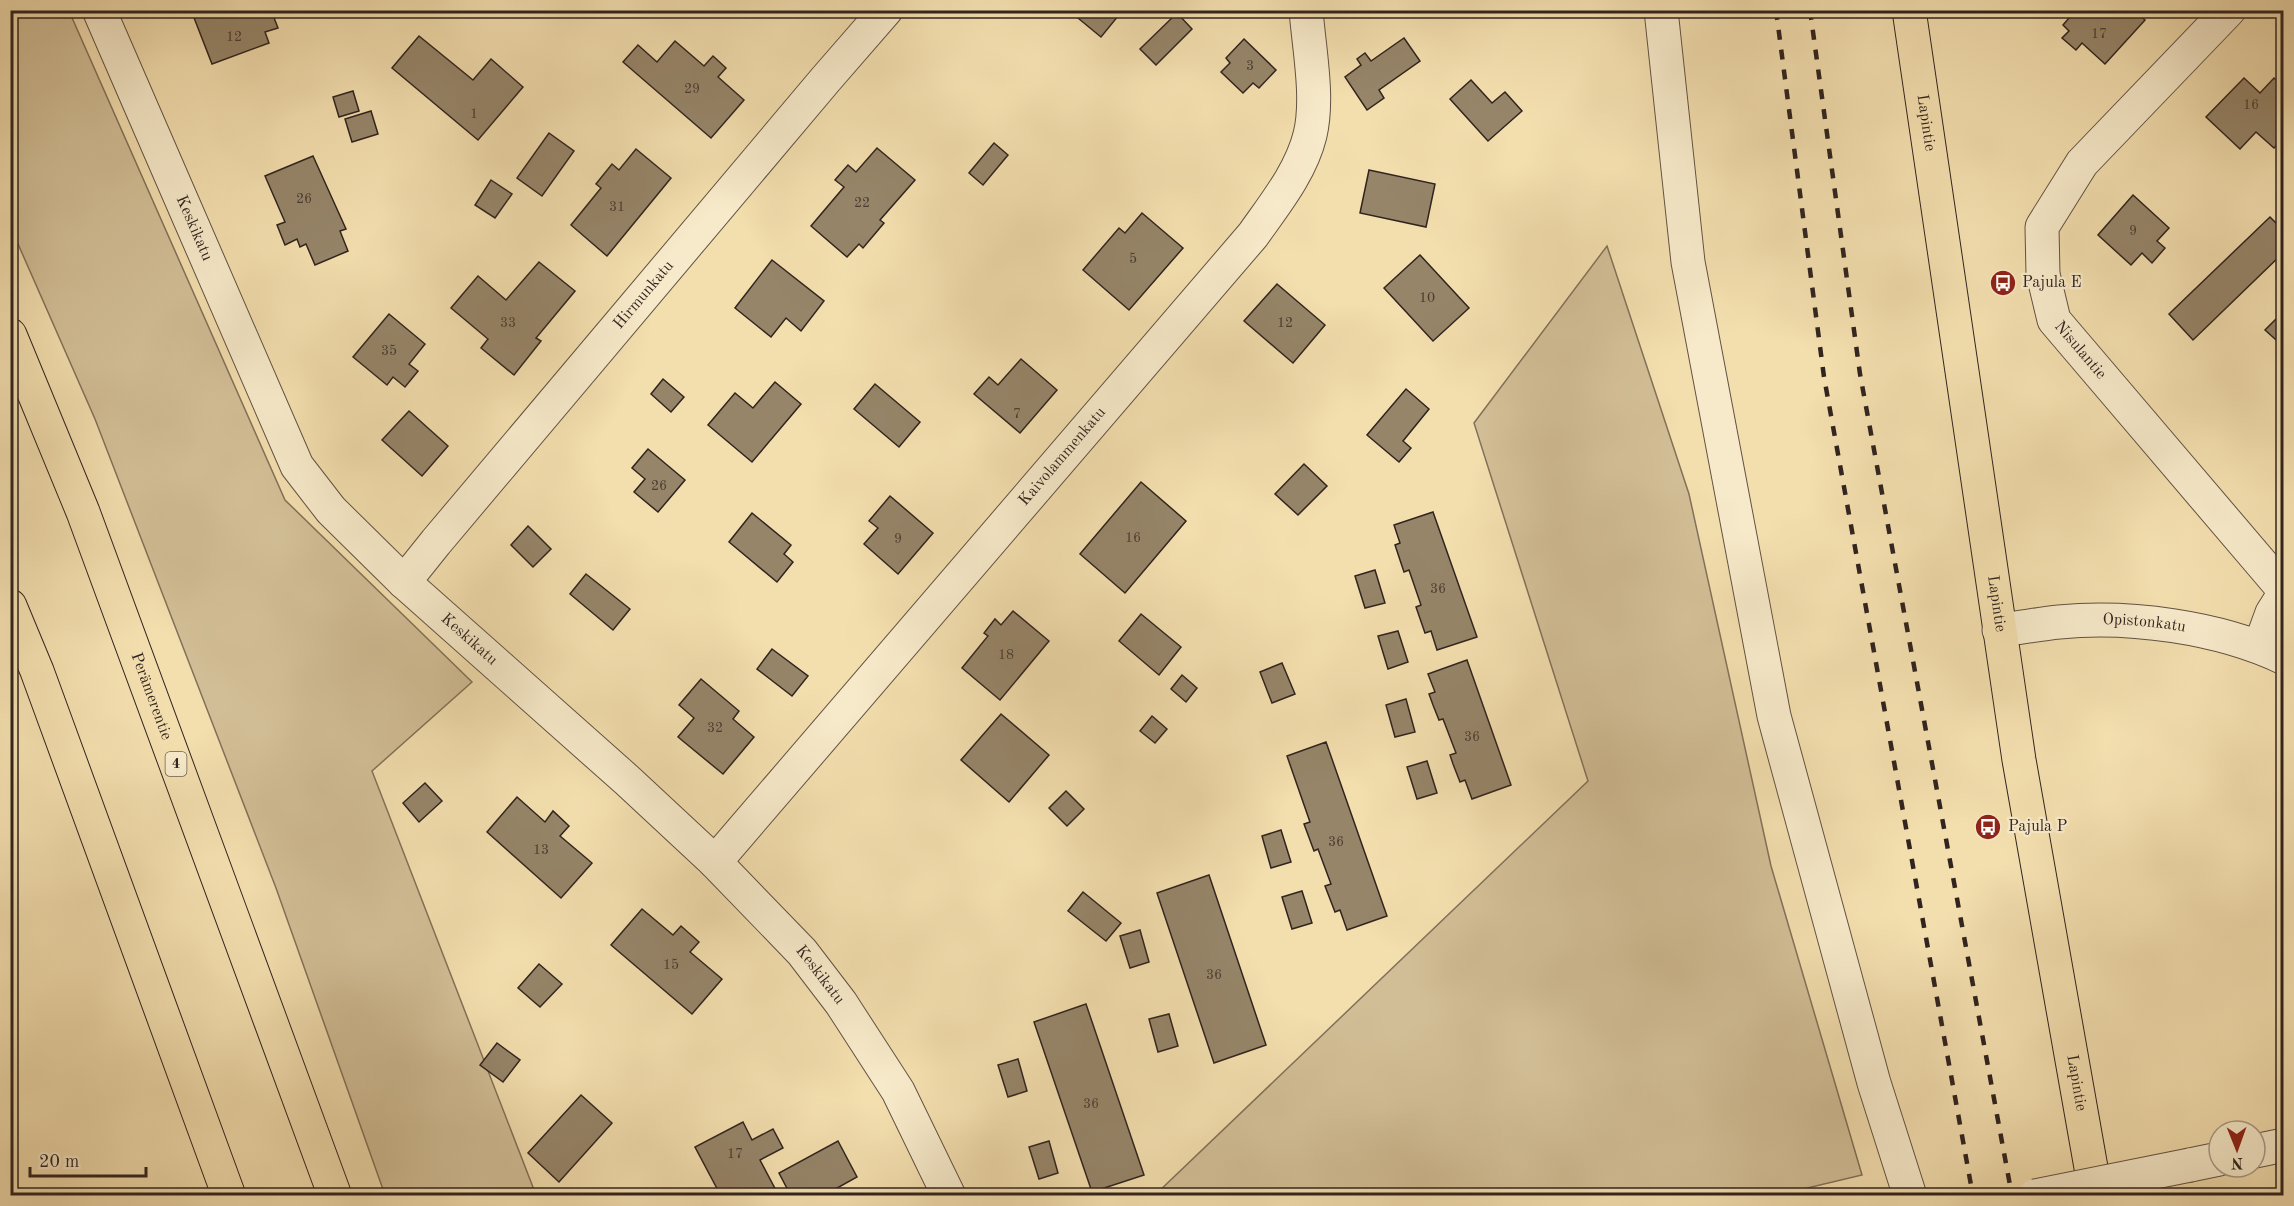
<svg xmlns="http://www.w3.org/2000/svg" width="2294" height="1206" font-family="'Old Standard TT',serif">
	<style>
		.green { fill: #d2be96; stroke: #82715a; stroke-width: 1.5 }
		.building { fill: #968569; stroke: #31241f; stroke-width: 1.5 }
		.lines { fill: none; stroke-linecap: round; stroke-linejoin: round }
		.minor-casing { stroke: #625243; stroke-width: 35 }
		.major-casing { stroke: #31241f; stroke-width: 35 }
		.highway-casing { stroke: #31241f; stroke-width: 35 }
		.minor { stroke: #f7eaca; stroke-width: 33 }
		.major { stroke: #f3deae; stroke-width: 33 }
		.highway { stroke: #f3deae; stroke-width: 33 }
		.rail { stroke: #31241f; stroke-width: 4.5; stroke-dasharray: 10 10; stroke-linecap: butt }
		.minor-bridge-casing { stroke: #625243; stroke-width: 35; stroke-linecap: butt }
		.minor-bridge { stroke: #f7eaca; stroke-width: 33 }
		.labels { text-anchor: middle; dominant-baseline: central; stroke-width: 4.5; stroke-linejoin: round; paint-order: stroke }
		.number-label { font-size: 14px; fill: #4a3c32 }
		.shield { fill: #f7eaca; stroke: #6c5f52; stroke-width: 1.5 }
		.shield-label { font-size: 15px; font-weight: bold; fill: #31241f }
		.street-label { font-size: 16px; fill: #31241f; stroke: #f7eaca }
		.poi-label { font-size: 16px; fill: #31241f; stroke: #f7eaca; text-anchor: start }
	</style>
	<rect width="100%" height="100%" fill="#f3deae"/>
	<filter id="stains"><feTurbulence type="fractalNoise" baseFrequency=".00333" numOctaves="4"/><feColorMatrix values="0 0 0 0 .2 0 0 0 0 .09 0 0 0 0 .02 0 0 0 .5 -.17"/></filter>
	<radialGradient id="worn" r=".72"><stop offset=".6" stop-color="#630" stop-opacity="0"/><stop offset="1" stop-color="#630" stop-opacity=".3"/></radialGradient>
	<g class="green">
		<polygon points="10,11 69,11 285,500 472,682 372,771 536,1195 385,1195 276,888 95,419 11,228"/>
		<polygon points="1607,246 1689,494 1771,866 1862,1175 1774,1196 1155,1195 1588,781 1474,423"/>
	</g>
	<g class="building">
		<polygon points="191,10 271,10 278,28 265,32 269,43 212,64"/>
		<polygon points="1076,10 1123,10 1101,37 1073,14"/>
		<polygon points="1413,10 1440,10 1441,13 1413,14"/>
		<polygon points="2076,10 2134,10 2145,20 2105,64 2082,43 2076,50 2062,38 2069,31 2063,25"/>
		<polygon points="1177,13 1192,29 1156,65 1140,49"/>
		<polygon points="419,36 473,80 491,59 523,87 478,140 392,68"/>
		<polygon points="1404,38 1420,61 1379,90 1384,98 1367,110 1345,77 1361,65 1357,59 1365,53 1371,61"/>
		<polygon points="1244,39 1276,70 1259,88 1253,83 1243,93 1221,72 1230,63 1226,58"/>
		<polygon points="675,41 704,66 713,56 726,68 718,77 744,100 711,138 623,62 638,45 657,62"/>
		<polygon points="2244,78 2260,93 2274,78 2284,87 2284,138 2274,148 2256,132 2240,149 2206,117"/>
		<polygon points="1471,80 1492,103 1505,92 1522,111 1488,141 1450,99"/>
		<polygon points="353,91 359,111 339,117 333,97"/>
		<polygon points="371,111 378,134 352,142 345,119"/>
		<polygon points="549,133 574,151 542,196 517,178"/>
		<polygon points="994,143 1008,155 983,185 969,173"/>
		<polygon points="877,148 915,180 880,220 884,223 863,248 859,244 847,257 811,226 844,187 835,180 848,165 856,172"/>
		<polygon points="636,149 671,178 607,256 571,225 601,188 596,184 612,164 619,170"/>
		<polygon points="313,156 346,229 340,231 348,251 315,265 306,244 300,247 297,239 285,245 277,225 285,222 265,176"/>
		<polygon points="1369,170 1435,184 1426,227 1360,213"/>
		<polygon points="491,180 512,194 495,218 475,205"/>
		<polygon points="2133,195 2169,228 2157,241 2165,248 2152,263 2142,253 2131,265 2098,235"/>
		<polygon points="1142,213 1183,248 1129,310 1083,270 1119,228 1125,233"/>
		<polygon points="2270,217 2284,231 2284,252 2193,340 2169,314"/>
		<polygon points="1420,255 1469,308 1433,341 1384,288"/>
		<polygon points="772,260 824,301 801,331 786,318 771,337 735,308"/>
		<polygon points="539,262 575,291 536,338 541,341 514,375 481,348 488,339 451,308 478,276 506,300"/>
		<polygon points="1277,284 1325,325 1293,363 1244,321"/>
		<polygon points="2284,311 2284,347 2265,330"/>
		<polygon points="389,314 425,344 409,364 418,371 405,387 393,377 387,385 353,357"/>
		<polygon points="1021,359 1057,390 1020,433 974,394 989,377 998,385"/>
		<polygon points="663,379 684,397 671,412 651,394"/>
		<polygon points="775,382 801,404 752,462 708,425 735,393 753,408"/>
		<polygon points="875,384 920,422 899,447 854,409"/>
		<polygon points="1406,389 1429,409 1403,441 1411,448 1399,462 1367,435"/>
		<polygon points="409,411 448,446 422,476 382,440"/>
		<polygon points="648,449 685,480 658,512 634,492 645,479 632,468"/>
		<polygon points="1304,464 1327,486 1298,515 1275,494"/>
		<polygon points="1141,482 1186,521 1125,593 1080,554"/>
		<polygon points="890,496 933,533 898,574 864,544 878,528 869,521"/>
		<polygon points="1433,512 1477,637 1437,650 1431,631 1425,633 1416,607 1421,605 1409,570 1404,572 1395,545 1400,543 1394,525"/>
		<polygon points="752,513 791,545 784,554 793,562 777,582 729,542"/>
		<polygon points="528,526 551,549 533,567 511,545"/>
		<polygon points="1375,570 1385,603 1365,608 1355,576"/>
		<polygon points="586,574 630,609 613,630 570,594"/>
		<polygon points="1013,611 1049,641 1000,700 962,668 988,636 984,633 995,619 1001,625"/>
		<polygon points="1141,614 1181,647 1159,675 1119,641"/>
		<polygon points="1398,631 1408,662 1388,669 1378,636"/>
		<polygon points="772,649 808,676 792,696 757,669"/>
		<polygon points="1467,660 1511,785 1472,799 1465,780 1460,782 1453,764 1450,755 1456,753 1443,719 1439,720 1433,705 1429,694 1435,692 1428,674"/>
		<polygon points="1282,663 1295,694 1272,703 1260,672"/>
		<polygon points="1182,675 1197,688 1186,702 1171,689"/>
		<polygon points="701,679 739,711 733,719 754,737 723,774 678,737 694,718 679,705"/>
		<polygon points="1406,699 1415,732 1395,737 1386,705"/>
		<polygon points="1001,714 1049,755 1009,802 961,760"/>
		<polygon points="1152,716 1167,729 1155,743 1140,731"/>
		<polygon points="1326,742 1387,916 1347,930 1340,910 1335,912 1325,886 1331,884 1318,849 1314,851 1304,824 1310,822 1287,756"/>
		<polygon points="1427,761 1437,793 1417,799 1407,767"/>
		<polygon points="425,783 442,801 419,822 403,803"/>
		<polygon points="1066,791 1084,809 1067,826 1049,808"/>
		<polygon points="517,797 545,822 553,811 569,826 560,836 592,863 561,898 487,832"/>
		<polygon points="1281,830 1291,862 1271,868 1262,836"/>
		<polygon points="1209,875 1266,1045 1214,1063 1157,893"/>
		<polygon points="1302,891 1312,923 1292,929 1282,897"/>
		<polygon points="1083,892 1121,923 1106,941 1068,911"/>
		<polygon points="642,909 673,935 681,926 699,942 690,952 722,979 692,1014 611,945"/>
		<polygon points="1140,930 1149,962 1130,968 1120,936"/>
		<polygon points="539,964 562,984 540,1007 518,988"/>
		<polygon points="1086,1004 1144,1175 1092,1192 1034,1022"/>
		<polygon points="1169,1014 1178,1046 1158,1052 1149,1019"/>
		<polygon points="497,1043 520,1060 503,1082 480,1065"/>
		<polygon points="1018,1059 1027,1091 1008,1097 998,1065"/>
		<polygon points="581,1095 612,1123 559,1182 528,1153"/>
		<polygon points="743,1122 752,1140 773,1129 783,1148 760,1160 779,1196 721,1196 695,1147"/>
		<polygon points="838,1141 857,1177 823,1196 791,1196 779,1173"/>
		<polygon points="1049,1141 1058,1173 1039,1179 1029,1147"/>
	</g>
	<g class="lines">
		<g class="minor-casing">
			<g id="minor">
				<path id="s1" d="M99 10 297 466 331 510 404 582 628 781 715 862 802 952 841 1003 898 1091 949 1196"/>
				<polyline points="1661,10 1688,262 1774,716 1874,1083 1910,1196"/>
				<path id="s2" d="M2229 10 2082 163 2042 227 2043 274 2054 320 2284 590"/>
				<path id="s3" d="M404 582 436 542 826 79 886 10"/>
				<path id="s4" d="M1999 630C2019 628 2039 624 2059 622 2129 615 2219 627 2284 658"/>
				<polyline points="2260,646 2272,613 2284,594"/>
				<path id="s5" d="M715 862 1253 235C1274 205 1301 172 1310 135 1319 98 1309 49 1306 10"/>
				<polyline points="2255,1151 2284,1145"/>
				<polyline points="2190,1165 2219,1159"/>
			</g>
		</g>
		<g class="major-casing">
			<g id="major">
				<path id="s6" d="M1909 10 2019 760 2096 1196"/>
			</g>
		</g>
		<g class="highway-casing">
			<g id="highway">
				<path id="s7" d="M10 335 83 512 335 1196"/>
				<polyline points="10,606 37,671 229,1196"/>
			</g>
		</g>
		<use href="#minor" class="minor"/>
		<use href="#major" class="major"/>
		<use href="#highway" class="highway"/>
		<g class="rail">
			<polyline points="1776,10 1824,377 1973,1196"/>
			<polyline points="1810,10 1860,374 2012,1196"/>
		</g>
		<g class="minor-bridge-casing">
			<polyline id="minor-bridge" points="2035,1196 2190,1165"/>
		</g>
		<use href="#minor-bridge" class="minor-bridge"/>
	</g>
	<defs>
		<g id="bus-disc" transform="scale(1.35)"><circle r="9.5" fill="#8f2418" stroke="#f7eaca"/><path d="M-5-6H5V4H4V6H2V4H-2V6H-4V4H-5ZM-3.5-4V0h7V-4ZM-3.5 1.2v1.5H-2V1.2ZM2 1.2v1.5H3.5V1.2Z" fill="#fff"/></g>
	</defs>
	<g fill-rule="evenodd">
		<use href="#bus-disc" x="2003" y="283"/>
		<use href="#bus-disc" x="1988" y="827"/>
	</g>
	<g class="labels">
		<g class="number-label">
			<text x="2099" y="34">17</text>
			<text x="234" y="37">12</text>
			<text x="1250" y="66">3</text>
			<text x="692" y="89">29</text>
			<text x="2251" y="105">16</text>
			<text x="474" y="114">1</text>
			<text x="304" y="199">26</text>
			<text x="862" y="203">22</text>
			<text x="617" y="207">31</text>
			<text x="2133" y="231">9</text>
			<text x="1133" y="259">5</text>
			<text x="1427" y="298">10</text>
			<text x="508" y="323">33</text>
			<text x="1285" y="323">12</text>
			<text x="389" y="351">35</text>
			<text x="1017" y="414">7</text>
			<text x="659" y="486">26</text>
			<text x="1133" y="538">16</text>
			<text x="898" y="539">9</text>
			<text x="1438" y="589">36</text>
			<text x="1006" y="655">18</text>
			<text x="715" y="728">32</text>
			<text x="1472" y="737">36</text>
			<text x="1336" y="842">36</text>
			<text x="541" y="850">13</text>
			<text x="671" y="965">15</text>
			<text x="1214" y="975">36</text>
			<text x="1091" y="1104">36</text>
			<text x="735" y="1154">17</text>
		</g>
		<rect class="shield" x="165.5" y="752" width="21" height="24" rx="4.5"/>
		<g class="shield-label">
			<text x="176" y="764">4</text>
		</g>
		<g class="street-label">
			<text stroke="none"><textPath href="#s6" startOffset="114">Lapintie</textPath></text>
			<text stroke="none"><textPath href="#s1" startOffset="238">Keskikatu</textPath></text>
			<text stroke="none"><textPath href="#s3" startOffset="374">Hirmunkatu</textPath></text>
			<text stroke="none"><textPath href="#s2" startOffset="422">Nisulantie</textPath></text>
			<text stroke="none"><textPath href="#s5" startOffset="534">Kaivolammenkatu</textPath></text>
			<text stroke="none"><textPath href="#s6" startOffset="600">Lapintie</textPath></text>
			<text stroke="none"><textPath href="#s4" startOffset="146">Opistonkatu</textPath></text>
			<text stroke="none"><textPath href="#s1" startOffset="742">Keskikatu</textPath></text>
			<text stroke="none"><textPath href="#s7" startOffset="388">Perämerentie</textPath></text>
			<text stroke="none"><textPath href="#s1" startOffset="1228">Keskikatu</textPath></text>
			<text stroke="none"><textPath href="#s6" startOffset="1086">Lapintie</textPath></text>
		</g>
		<g class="poi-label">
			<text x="2022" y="283">Pajula E</text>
			<text x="2008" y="827">Pajula P</text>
		</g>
	</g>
	<rect width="2294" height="1206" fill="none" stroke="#f3deae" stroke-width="36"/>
	<rect x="12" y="12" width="2270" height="1182" fill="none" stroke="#31241f" stroke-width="3"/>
	<rect x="18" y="18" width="2258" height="1170" fill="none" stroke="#31241f" stroke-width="1.5"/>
	<g transform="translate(2237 1149) rotate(179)"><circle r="28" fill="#f7eaca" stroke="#a89b86" stroke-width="1.5"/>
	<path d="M0-4.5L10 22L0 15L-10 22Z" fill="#8f2418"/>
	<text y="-9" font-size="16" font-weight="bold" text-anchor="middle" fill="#31241f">N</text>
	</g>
	<path d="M30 1167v9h116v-9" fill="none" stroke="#31241f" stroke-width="3"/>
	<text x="39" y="1167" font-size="18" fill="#31241f" stroke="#f7eaca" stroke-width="4.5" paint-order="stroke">20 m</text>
	<rect width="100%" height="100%" filter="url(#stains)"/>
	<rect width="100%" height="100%" fill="url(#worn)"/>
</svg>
